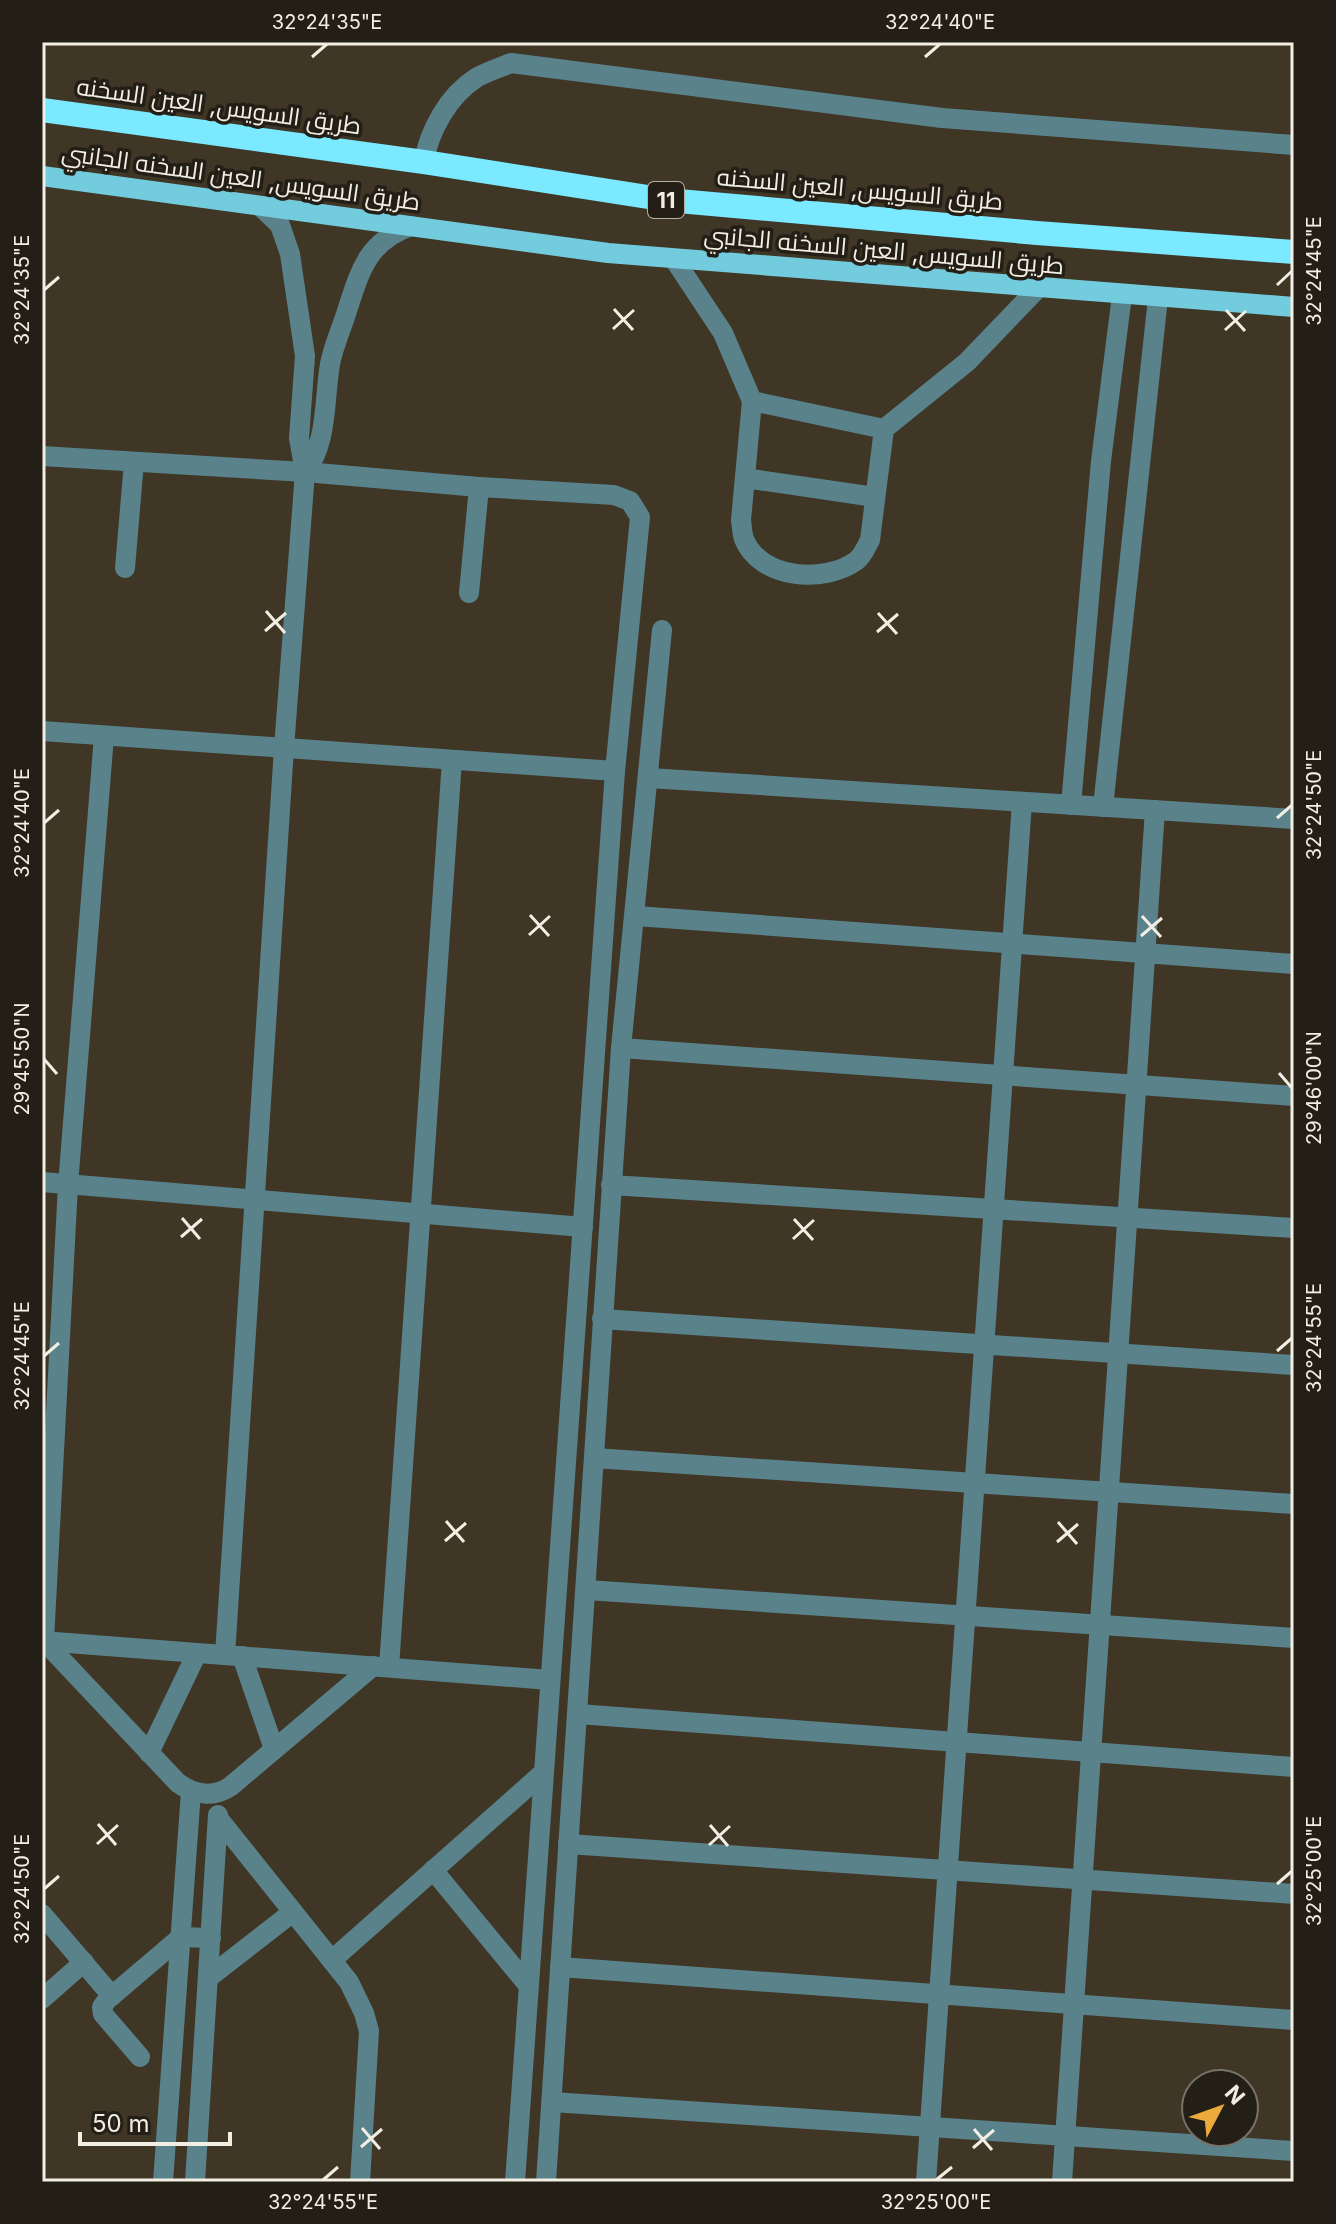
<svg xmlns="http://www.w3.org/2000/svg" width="1336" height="2224" font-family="Inter,Cairo,sans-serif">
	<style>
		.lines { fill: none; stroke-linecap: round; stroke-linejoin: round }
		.minor { stroke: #59828b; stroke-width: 20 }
		.major { stroke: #73ccde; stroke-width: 20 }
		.highway { stroke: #7be9ff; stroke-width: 24 }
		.ticks { fill: none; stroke: #f3eee3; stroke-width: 3 }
		.labels { text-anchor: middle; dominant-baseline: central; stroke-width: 7; stroke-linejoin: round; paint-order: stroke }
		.shield { fill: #231f17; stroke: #b5b0a6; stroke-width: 2 }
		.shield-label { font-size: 22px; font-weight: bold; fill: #f3eee3 }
		.street-label { font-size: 24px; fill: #f3eee3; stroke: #231f17 }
		.neatline { fill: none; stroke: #f3eee3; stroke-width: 3 }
		.ticks-label { font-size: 20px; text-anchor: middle; fill: #f3eee3 }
	</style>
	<rect width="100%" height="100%" fill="#3f3626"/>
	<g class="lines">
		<g class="minor">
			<path d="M424 162C429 131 448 96 476 78 486 72 499 68 511 63L942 118 1294 145"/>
			<polyline points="674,259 723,333 752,401 884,429 967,362 1038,288"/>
			<path d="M752 401 741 520C742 526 742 533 744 539 760 579 824 584 856 561 863 556 866 547 870 540L884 429"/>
			<polyline points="42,456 305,472 479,487 614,495 630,501 640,517 615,771 515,2182"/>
			<path d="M305 472C328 443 324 399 330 364 333 348 340 332 345 317 359 275 365 242 411 226"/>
			<polyline points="745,478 875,497"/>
			<polyline points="125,568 134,462"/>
			<polyline points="469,593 479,487"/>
			<polyline points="42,731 615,771"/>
			<path d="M104 736 68 1185 44 1641 178 1783C195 1795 214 1798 231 1786L373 1666"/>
			<polyline points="649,778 1294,819"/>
			<polyline points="1071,805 1101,461 1122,295"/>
			<polyline points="1103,807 1158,298"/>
			<polyline points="636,916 1294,964"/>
			<polyline points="621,1048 1294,1096"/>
			<polyline points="42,1182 583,1227"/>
			<polyline points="611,1185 1294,1228"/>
			<polyline points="602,1319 1294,1365"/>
			<polyline points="594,1458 1294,1504"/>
			<polyline points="587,1590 1294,1638"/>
			<polyline points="42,1641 550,1680"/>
			<polyline points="225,1655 284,748 305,472 299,438 305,356 290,254 280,225 260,206"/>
			<polyline points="242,1656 274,1749"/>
			<polyline points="389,1667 452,760"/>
			<polyline points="578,1714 1294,1767"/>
			<polyline points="149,1753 197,1653"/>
			<polyline points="218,1818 349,1982 364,2013 369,2031 360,2182"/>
			<polyline points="568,1844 1294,1894"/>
			<polyline points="433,1870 528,1985"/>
			<polyline points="42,1914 112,1996"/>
			<polyline points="332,1960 543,1773"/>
			<polyline points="560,1967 1294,2020"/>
			<polyline points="208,1978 293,1912"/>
			<polyline points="42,1999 84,1962"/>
			<polyline points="140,2057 103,2014 102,2007 107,2000 181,1937 211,1938"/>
			<polyline points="552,2102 1294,2151"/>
			<polyline points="163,2182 191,1791"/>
			<polyline points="195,2182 218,1815"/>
			<polyline points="546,2182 621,1048 662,630"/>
			<polyline points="926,2182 1022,802"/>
			<polyline points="1062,2182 1155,810"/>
		</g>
		<polyline class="major" points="42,176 608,253 1294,307"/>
		<polyline class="highway" points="42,110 424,162 667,200 1037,233 1294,252"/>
	</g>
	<path class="ticks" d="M312 57 327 44M925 57 940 44M1277 285 1292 271M44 290 59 277M614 309 633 330M1226 310 1245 331M613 329 634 310M1225 330 1246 311M266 611 285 633M878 613 897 634M265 631 286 613M877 632 898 614M1277 818 1292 805M44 823 59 810M530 915 549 936M1142 916 1161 937M529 935 550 916M1141 936 1162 918M44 1059 57 1074M1279 1073 1292 1088M182 1218 200 1239M794 1219 813 1240M181 1237 202 1219M793 1239 814 1220M1277 1351 1292 1338M44 1356 59 1343M446 1521 464 1542M1058 1522 1077 1544M445 1541 466 1523M1057 1542 1078 1524M98 1824 116 1845M710 1825 728 1846M97 1844 118 1825M709 1845 730 1826M1277 1884 1292 1871M44 1889 59 1876M362 2128 380 2149M974 2129 992 2150M361 2147 382 2129M973 2148 994 2130M323 2180 338 2167M936 2180 952 2167"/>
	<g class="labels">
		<rect class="shield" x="648" y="182" width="36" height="36" rx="6"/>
		<g class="shield-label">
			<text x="666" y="200">11</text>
		</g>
		<g class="street-label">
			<text transform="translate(219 106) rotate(8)">طريق السويس, العين السخنه</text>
			<text transform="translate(241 177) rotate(8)">طريق السويس, العين السخنه الجانبي</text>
			<text transform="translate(860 189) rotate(5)">طريق السويس, العين السخنه</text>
			<text transform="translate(884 250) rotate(5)">طريق السويس, العين السخنه الجانبي</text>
		</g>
	</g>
	<rect width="1336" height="2224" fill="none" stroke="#231f17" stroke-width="88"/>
	<g transform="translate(1220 2108) rotate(49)"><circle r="38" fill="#231f17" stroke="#767269" stroke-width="2"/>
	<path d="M0-6L14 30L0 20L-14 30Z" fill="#ebaa39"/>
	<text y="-12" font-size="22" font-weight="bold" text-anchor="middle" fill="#f3eee3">N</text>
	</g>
	<path d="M80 2132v12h150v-12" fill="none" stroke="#f3eee3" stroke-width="4"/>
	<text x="92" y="2132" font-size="24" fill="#f3eee3" stroke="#231f17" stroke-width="6" paint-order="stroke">50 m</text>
	<rect x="44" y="44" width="1248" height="2136" class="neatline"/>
	<g class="ticks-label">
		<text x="327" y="29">32°24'35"E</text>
		<text x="940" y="29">32°24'40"E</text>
		<text transform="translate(1314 271) rotate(-90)" y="7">32°24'45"E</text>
		<text transform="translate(22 290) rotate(-90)" y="7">32°24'35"E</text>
		<text transform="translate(1314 805) rotate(-90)" y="7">32°24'50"E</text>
		<text transform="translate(22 823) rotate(-90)" y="7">32°24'40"E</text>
		<text transform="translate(22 1059) rotate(-90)" y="7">29°45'50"N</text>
		<text transform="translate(1314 1088) rotate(-90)" y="7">29°46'00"N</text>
		<text transform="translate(1314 1338) rotate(-90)" y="7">32°24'55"E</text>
		<text transform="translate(22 1356) rotate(-90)" y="7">32°24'45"E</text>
		<text transform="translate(1314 1871) rotate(-90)" y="7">32°25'00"E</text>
		<text transform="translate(22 1889) rotate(-90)" y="7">32°24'50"E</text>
		<text x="323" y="2209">32°24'55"E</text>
		<text x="936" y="2209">32°25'00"E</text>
	</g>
</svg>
